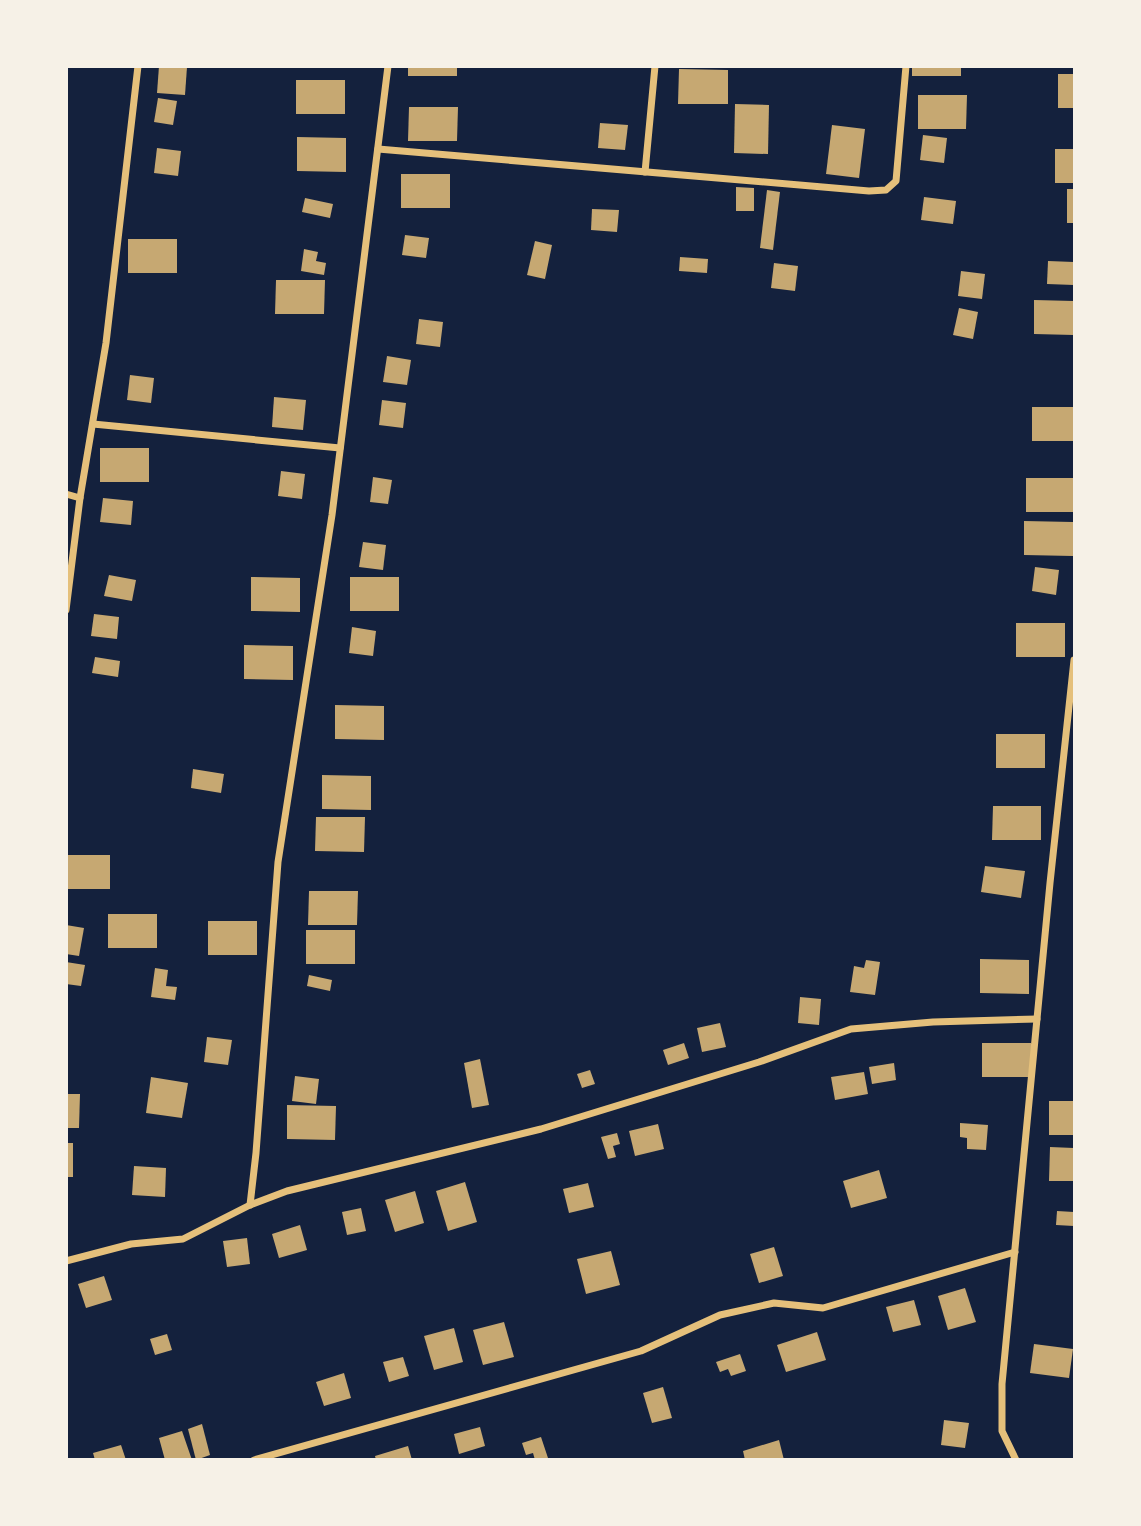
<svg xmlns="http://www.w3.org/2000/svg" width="1141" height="1526" font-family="Commissioner,sans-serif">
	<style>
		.building { fill: #c6a872 }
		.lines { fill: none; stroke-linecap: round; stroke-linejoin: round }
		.minor { stroke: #e5c07b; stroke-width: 7 }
	</style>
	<rect width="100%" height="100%" fill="#14213d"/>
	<g class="building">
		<polygon points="159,66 187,67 185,95 157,93"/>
		<rect x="408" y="66" width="49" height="10"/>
		<rect x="912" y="66" width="49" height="10"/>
		<polygon points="679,69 728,70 728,104 678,104"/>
		<rect x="1058" y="74" width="16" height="34"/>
		<rect x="296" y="80" width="49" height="34"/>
		<polygon points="918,95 967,95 966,129 918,129"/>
		<polygon points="158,98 177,101 173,125 154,122"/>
		<polygon points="735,104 769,105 768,154 734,153"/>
		<polygon points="409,107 458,107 457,141 408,141"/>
		<polygon points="600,123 628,125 625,150 598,148"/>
		<polygon points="832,125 865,129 859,178 826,174"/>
		<polygon points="923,135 947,138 944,163 920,160"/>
		<polygon points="297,137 346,138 346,172 297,171"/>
		<polygon points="157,148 181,151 178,176 154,173"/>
		<rect x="1055" y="149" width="19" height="34"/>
		<rect x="401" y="174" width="49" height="34"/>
		<polygon points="736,187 754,188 754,211 736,211"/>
		<rect x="1067" y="189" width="7" height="34"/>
		<polygon points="767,190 780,192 773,250 760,248"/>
		<polygon points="924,197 956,201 953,224 921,220"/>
		<polygon points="305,198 333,204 330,218 302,212"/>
		<polygon points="592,209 619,210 617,232 591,230"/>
		<polygon points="405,235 429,238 426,258 402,255"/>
		<rect x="128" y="239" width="49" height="34"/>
		<polygon points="535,241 552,245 545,279 527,275"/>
		<polygon points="304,249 318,252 316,261 326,263 324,275 301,271"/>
		<polygon points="680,257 708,259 707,273 679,271"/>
		<polygon points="1048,261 1074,262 1074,285 1047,284"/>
		<polygon points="774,263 798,266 795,291 771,288"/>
		<polygon points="961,271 985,274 982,299 958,296"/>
		<polygon points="276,280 325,280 324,314 275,314"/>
		<polygon points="1034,300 1074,301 1074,335 1034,334"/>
		<polygon points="959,308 978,312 973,339 953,335"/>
		<polygon points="419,319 443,322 440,347 416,344"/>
		<polygon points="387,356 411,360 407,385 383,382"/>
		<polygon points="130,375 154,378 151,403 127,400"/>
		<polygon points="274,397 306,400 303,430 272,427"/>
		<polygon points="382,400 406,403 403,428 379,425"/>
		<rect x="1032" y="407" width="42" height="34"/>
		<rect x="100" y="448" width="49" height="34"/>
		<polygon points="281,471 305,474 302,499 278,496"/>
		<polygon points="373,477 392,480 388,504 370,502"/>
		<rect x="1026" y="478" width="48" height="34"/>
		<polygon points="103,498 133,501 131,525 100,522"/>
		<polygon points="1024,521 1073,522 1073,556 1024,555"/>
		<polygon points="363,542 386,545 383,570 359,567"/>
		<polygon points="1035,567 1059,570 1056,595 1032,591"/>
		<polygon points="109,575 136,580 132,601 104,596"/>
		<polygon points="251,577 300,578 300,612 251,611"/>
		<rect x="350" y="577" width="49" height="34"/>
		<polygon points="94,614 119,617 117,639 91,636"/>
		<rect x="1016" y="623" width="49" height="34"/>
		<polygon points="352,627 376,631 373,656 349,653"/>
		<polygon points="244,645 293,646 293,680 244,679"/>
		<polygon points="95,657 120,661 118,677 92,673"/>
		<polygon points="335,705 384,706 384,740 335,739"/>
		<rect x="996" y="734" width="49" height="34"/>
		<polygon points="193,769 224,774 221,793 191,788"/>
		<polygon points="322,775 371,776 371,810 322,809"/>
		<polygon points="993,806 1041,806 1041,840 992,840"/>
		<polygon points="316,817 365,817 364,852 315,851"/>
		<rect x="66" y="855" width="44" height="34"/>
		<polygon points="985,866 1025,871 1021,898 981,892"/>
		<polygon points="309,891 358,891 357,925 308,925"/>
		<rect x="108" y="914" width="49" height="34"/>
		<rect x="208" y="921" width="49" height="34"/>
		<polygon points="66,925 84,928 79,956 66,954"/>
		<rect x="306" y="930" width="49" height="34"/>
		<polygon points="980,959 1029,960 1029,994 980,993"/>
		<polygon points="866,960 880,962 875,995 850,992 854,966 864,968"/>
		<polygon points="66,962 85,965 81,986 66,984"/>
		<polygon points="155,968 168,970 166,986 177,987 175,1000 151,997"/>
		<polygon points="309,975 332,980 330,991 307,986"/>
		<polygon points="800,997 821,999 819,1025 798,1023"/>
		<polygon points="720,1023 726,1047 702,1052 697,1028"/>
		<polygon points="207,1037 232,1040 228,1065 204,1062"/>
		<polygon points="684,1043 689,1058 668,1065 663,1050"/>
		<rect x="982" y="1043" width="49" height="34"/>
		<polygon points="480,1059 489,1105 472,1108 464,1063"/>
		<polygon points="894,1063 896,1080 872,1084 869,1067"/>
		<polygon points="590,1070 595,1084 582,1088 577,1074"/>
		<polygon points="864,1072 868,1094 835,1100 831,1077"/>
		<polygon points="295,1076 319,1079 316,1104 292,1101"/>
		<polygon points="151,1077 188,1083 182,1118 146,1113"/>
		<polygon points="66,1094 80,1094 79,1128 66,1128"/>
		<rect x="1049" y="1101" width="25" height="34"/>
		<polygon points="287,1105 336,1106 335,1140 287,1139"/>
		<polygon points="960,1123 988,1125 986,1150 967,1149 967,1138 960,1137"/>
		<polygon points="658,1124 664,1149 635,1156 629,1131"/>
		<polygon points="617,1133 620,1144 613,1146 616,1157 608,1159 601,1137"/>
		<rect x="66" y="1143" width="7" height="34"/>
		<polygon points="1050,1147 1074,1148 1074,1181 1049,1181"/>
		<polygon points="134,1166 166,1168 165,1197 132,1195"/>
		<polygon points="879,1170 887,1198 851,1208 843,1181"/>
		<polygon points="465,1182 477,1222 448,1231 436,1191"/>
		<polygon points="588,1183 594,1207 569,1213 563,1189"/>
		<polygon points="415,1191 424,1223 395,1232 385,1200"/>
		<polygon points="361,1208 366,1231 347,1235 342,1212"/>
		<polygon points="1057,1211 1074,1212 1074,1226 1056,1225"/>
		<polygon points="300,1225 307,1250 279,1258 272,1234"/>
		<polygon points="247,1238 250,1264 227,1267 223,1241"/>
		<polygon points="774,1247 783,1276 759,1283 750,1254"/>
		<polygon points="611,1251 620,1285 586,1294 577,1259"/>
		<polygon points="104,1276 112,1300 86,1308 78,1284"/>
		<polygon points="965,1288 976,1322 948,1330 938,1296"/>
		<polygon points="914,1300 921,1325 893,1332 886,1307"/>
		<polygon points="504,1322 514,1357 483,1365 473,1330"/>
		<polygon points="454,1328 463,1362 434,1370 424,1336"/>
		<polygon points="817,1332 826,1360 786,1372 777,1345"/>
		<polygon points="167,1334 172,1350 155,1355 150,1339"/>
		<polygon points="1034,1344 1073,1349 1069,1378 1030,1373"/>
		<polygon points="740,1354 746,1371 731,1376 728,1369 720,1372 716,1362"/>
		<polygon points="403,1357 409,1376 389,1382 383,1362"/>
		<polygon points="344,1373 351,1398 324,1406 316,1382"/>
		<polygon points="663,1387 672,1418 652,1423 643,1393"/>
		<polygon points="944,1420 969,1423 965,1448 941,1445"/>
		<polygon points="202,1424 210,1455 196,1460 188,1429"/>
		<polygon points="480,1427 485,1446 459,1454 454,1434"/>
		<polygon points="182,1431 192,1460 165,1460 159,1438"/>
		<polygon points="541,1437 548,1458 535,1460 533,1453 526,1455 522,1443"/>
		<polygon points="779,1440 784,1460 745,1460 743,1451"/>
		<polygon points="121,1445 126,1460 95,1460 93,1453"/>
		<polygon points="408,1446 412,1460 376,1460 375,1456"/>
	</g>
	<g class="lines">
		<g class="minor">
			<polyline points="378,149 869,191 886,190 896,181 906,66"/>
			<polyline points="645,172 655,66"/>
			<polyline points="93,424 340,448"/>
			<polyline points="66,494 80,498"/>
			<polyline points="66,610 80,498 106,343 138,66"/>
			<polyline points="250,1205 256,1153 278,862 332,515 388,66"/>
			<polyline points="66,1261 131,1244 183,1239 250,1205 287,1191 541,1129 759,1062 851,1029 933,1022 1037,1019"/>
			<polyline points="254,1460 641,1351 720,1315 774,1303 823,1308 1015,1252"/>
			<polyline points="1016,1460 1002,1431 1002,1384 1050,883 1074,660"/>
		</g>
	</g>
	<rect width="1141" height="1526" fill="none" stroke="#f6f1e7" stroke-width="136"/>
</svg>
